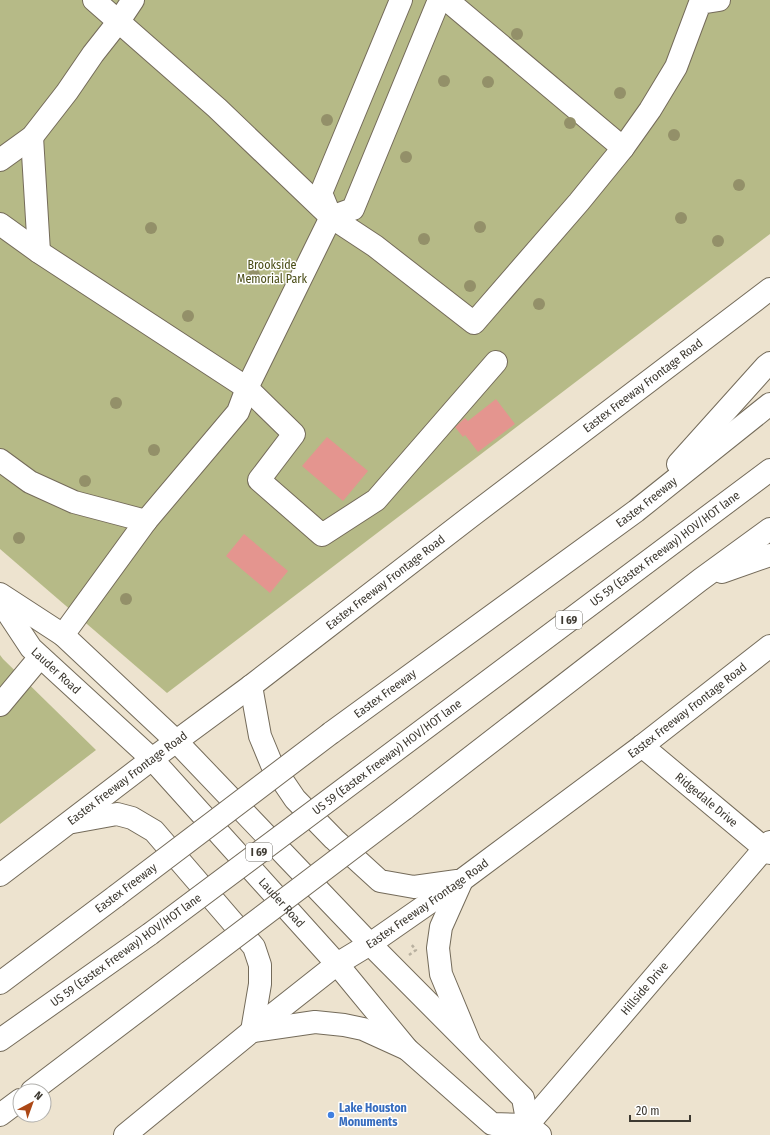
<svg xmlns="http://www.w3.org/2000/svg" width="770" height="1135" font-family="'Fira Sans Condensed',sans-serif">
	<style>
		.green { fill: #b6ba87 }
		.building { fill: #e4958f }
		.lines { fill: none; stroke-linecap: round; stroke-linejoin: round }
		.minor-casing { stroke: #746b5a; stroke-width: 24 }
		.major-casing { stroke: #746b5a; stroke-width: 24 }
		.highway-casing { stroke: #746b5a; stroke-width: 24 }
		.path { stroke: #b8b09f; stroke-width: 2.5; stroke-dasharray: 3 3; stroke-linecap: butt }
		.minor { stroke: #fff; stroke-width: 22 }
		.major { stroke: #fff; stroke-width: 22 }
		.highway { stroke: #fff; stroke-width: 22 }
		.highway-bridge-casing { stroke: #746b5a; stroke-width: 24; stroke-linecap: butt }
		.highway-bridge { stroke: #fff; stroke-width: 22 }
		.tree { fill: #939069 }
		.shop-dot { fill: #3f7fe0; stroke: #fff; stroke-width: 1.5 }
		.labels { text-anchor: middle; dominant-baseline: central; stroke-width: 3; stroke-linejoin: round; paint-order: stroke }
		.shield { fill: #fff; stroke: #77746f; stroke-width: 1 }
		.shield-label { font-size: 11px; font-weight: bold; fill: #3d3931 }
		.park-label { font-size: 12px; fill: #4a4d16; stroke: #fff }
		.street-label { font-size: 12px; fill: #3d3931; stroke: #fff }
		.shop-label { font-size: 12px; font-weight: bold; fill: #366cbe; stroke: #fff; text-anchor: start }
	</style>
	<rect width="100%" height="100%" fill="#ede3cf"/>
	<g class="green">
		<polygon points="0,0 770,0 770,234 167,693 0,549"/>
		<polygon points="0,655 3,659 96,750 0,824"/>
	</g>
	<g class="building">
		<polygon points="496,399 515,424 478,452 465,435 463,437 455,427 465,418 468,421"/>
		<polygon points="327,437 368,471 343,501 302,466"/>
		<polygon points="244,534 288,571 270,593 226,556"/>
	</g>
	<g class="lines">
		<g class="minor-casing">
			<g id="minor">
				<polyline points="94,0 217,108 331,217 375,246 474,323 579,202 623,148 650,110 676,67 700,3 719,0"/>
				<polyline points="447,0 623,148"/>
				<polyline points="32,137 39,252"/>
				<polyline points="0,160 32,137 67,92 93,54 119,21 133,0"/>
				<polyline points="330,215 321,193 401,0"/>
				<polyline points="0,224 39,252 247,388 294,434 259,480 322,535 376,500 496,362"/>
				<polyline points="0,460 30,482 74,502 146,521"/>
				<polyline points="63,635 146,521 238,412 247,388 331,217 353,209 439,0"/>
				<polyline points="0,705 40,657"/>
				<path id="s1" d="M642 746 770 853"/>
				<polyline points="370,944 523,1098 528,1125 540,1135"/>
				<polyline points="337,964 407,1049 492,1124 528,1125"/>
				<path id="s2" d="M519 1135 770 842"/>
			</g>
		</g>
		<g class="major-casing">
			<g id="major">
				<polyline points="0,594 63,635 176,741 370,944"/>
				<path id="s3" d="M0 601 31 648 152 759 337 964"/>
				<polyline points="251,686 260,736 272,765 295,799 334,839 380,881 414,887 457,881"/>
				<polyline points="73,822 117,814 132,818 154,831 254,947 260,965 260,984 252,1031"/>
				<path id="s4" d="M0 875 152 759 251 686 470 517 770 289"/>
				<polyline points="462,880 441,927 438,948 441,974 470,1044"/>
				<polyline points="253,1031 315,1022 344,1025 363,1029 407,1049"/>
				<path id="s5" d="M125 1135 252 1031 337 964 370 944 462 880 642 746 770 646"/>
			</g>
		</g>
		<g class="highway-casing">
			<g id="highway">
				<polyline points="678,464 766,366 770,363"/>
				<polyline points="722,572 770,555"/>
				<path id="s6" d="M331 733 636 511 770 404"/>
				<path id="s7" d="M368 771 770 470"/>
				<polyline points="404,809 700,580 770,529"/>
				<polyline points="0,983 116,896"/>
				<polyline points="0,1040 150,934"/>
				<polyline points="32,1091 189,972"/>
				<polyline points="0,1115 20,1100"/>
			</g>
		</g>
		<polyline class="path" points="409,955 416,950 410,943"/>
		<use href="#minor" class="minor"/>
		<use href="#major" class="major"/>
		<use href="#highway" class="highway"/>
		<g class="highway-bridge-casing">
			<g id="highway-bridge">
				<polyline points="116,896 331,733"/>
				<polyline points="150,934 368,771"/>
				<polyline points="189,972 404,809"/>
			</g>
		</g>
		<use href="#highway-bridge" class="highway-bridge"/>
	</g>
	<g class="tree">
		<circle cx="517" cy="34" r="6"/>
		<circle cx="444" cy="81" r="6"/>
		<circle cx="488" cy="82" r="6"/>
		<circle cx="620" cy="93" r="6"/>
		<circle cx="327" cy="120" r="6"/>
		<circle cx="570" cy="123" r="6"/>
		<circle cx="674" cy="135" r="6"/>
		<circle cx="406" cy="157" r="6"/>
		<circle cx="739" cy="185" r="6"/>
		<circle cx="681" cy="218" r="6"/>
		<circle cx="480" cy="227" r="6"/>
		<circle cx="151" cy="228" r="6"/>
		<circle cx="424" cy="239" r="6"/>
		<circle cx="718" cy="241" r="6"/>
		<circle cx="254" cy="275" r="6"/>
		<circle cx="470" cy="286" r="6"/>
		<circle cx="539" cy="304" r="6"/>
		<circle cx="188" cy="316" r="6"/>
		<circle cx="116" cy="403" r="6"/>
		<circle cx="154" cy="450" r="6"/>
		<circle cx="85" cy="481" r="6"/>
		<circle cx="19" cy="538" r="6"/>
		<circle cx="126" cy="599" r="6"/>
	</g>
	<circle class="shop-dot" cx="331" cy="1115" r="4"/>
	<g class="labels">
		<g class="shield">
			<rect x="556" y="611" width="26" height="18" rx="3"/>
			<rect x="246" y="843" width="26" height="18" rx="3"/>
		</g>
		<g class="shield-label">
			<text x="569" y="620">I 69</text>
			<text x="259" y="852">I 69</text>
		</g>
		<g class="park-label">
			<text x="272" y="265">Brookside<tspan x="272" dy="14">Memorial Park</tspan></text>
		</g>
		<g class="street-label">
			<text stroke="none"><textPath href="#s4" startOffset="808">Eastex Freeway Frontage Road</textPath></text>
			<text stroke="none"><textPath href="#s6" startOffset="391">Eastex Freeway</textPath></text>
			<text stroke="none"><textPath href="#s7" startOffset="371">US 59 (Eastex Freeway) HOV/HOT lane</textPath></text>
			<text stroke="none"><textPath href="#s4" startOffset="484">Eastex Freeway Frontage Road</textPath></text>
			<text stroke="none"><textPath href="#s3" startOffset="90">Lauder Road</textPath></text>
			<text stroke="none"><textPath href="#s6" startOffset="67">Eastex Freeway</textPath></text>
			<text stroke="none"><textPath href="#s5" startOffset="705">Eastex Freeway Frontage Road</textPath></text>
			<text transform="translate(387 757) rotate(-37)">US 59 (Eastex Freeway) HOV/HOT lane</text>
			<text stroke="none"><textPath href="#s4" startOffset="160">Eastex Freeway Frontage Road</textPath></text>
			<text stroke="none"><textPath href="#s1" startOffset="84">Ridgedale Drive</textPath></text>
			<text transform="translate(126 888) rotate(-37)">Eastex Freeway</text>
			<text stroke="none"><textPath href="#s3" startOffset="414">Lauder Road</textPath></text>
			<text stroke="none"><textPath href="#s5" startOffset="381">Eastex Freeway Frontage Road</textPath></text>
			<text transform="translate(126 950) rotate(-36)">US 59 (Eastex Freeway) HOV/HOT lane</text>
			<text stroke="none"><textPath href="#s2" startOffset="193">Hillside Drive</textPath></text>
		</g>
		<g class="shop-label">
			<text x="339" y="1108">Lake Houston<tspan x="339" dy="14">Monuments</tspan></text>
		</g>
	</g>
	<g transform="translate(32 1103) rotate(41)"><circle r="19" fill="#ffffff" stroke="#b1b0ad"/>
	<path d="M0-3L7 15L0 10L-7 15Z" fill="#ac4816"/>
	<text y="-6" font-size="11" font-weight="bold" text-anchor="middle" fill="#3d3931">N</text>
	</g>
	<path d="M630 1115v6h60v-6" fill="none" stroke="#3d3931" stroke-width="2"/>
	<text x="636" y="1115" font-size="12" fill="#3d3931" stroke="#ffffff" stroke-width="3" paint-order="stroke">20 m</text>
</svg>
